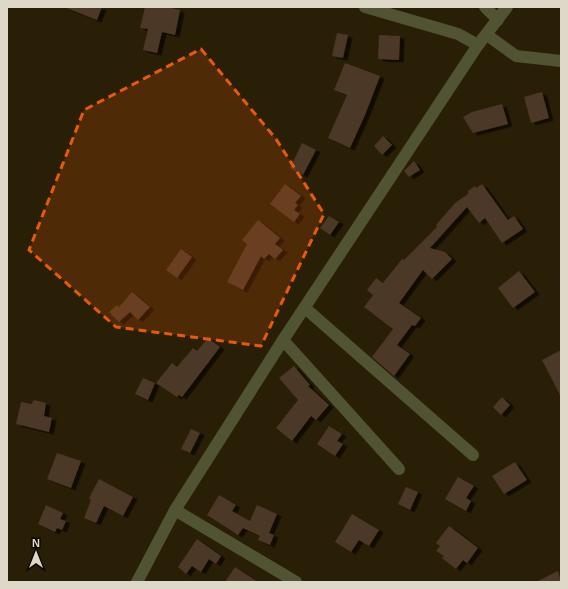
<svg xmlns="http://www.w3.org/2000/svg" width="568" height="589" font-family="Helvetica,sans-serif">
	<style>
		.building { fill: #4c3725; filter: url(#shadow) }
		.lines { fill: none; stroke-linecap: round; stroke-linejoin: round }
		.minor { stroke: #515433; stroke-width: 12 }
		.marked { fill: #e8590c; fill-opacity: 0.2; stroke: #e8590c; stroke-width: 3; stroke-dasharray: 8 5; stroke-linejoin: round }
	</style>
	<defs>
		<filter id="shadow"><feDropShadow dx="4.5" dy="2.5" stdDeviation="0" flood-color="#0009"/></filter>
	</defs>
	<rect width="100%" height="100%" fill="#291f06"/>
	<g class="building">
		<polygon points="64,7 102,7 97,20"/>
		<polygon points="145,7 167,7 180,10 175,35 162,32 157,53 143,50 148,29 140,28"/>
		<polygon points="337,33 348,35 343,58 332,56"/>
		<polygon points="379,35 400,36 399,60 378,59"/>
		<polygon points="345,63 380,76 365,115 350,148 328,138 347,95 334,90"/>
		<polygon points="542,92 549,118 531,123 524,97"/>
		<polygon points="502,104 508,124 473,133 463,117 472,112"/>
		<polygon points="383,136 392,145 382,155 374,146"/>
		<polygon points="302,143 316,150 303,175 290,168"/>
		<polygon points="414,161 420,170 409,177 404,171"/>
		<polygon points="285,184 301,196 295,203 298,205 294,210 300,214 294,222 270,204"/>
		<polygon points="482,184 508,220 514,216 523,229 502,243 485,218 479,223 467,207 430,248 445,252 452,259 432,279 423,270 399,303 421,318 415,326 412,325 397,345 410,354 394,376 372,357 393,329 364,307 373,295 367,290 376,278 383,283 402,259 404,260 437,227 436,225 455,203 468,194 468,191 475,186 476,188"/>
		<polygon points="329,216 339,222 330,235 320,228"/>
		<polygon points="258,220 280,238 275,244 283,250 275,259 269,254 264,259 261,256 243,290 227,282 247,244 242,240"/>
		<polygon points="181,249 192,257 177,278 166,270"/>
		<polygon points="519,271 535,292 513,308 498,288"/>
		<polygon points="132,292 150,307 138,320 130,312 119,322 109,312 117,305 119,307"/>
		<polygon points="208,338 220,347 182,397 179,395 177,397 156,383 172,363 177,367 193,348 197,351"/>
		<polygon points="561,350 561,397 542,360"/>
		<polygon points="294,366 310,385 308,386 329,405 316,420 311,416 292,441 276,428 298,400 279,378"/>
		<polygon points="143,378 155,383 148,400 135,394"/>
		<polygon points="502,397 510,405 501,415 493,407"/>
		<polygon points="34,400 46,403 44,416 52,418 49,432 16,424 21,402 31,404"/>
		<polygon points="329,426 342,434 337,441 343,444 335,456 317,444"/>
		<polygon points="191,429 200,433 190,453 181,449"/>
		<polygon points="57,453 81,461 71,488 47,479"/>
		<polygon points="515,462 527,480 504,494 492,476"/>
		<polygon points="458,477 474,486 466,498 471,501 466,511 445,499"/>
		<polygon points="99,479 133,497 123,516 104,506 96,523 84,518 91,500 89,498"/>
		<polygon points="406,487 418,492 410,510 398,504"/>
		<polygon points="219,495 236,505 232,511 250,521 257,505 277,514 269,533 274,535 270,545 258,540 260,536 243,528 238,535 207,515"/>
		<polygon points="46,505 63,513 60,519 66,521 62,530 57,528 55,532 38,524"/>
		<polygon points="352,514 379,530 369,546 359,540 351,552 335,542"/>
		<polygon points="449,526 478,548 467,563 463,560 456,569 442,558 444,556 436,551 440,546 436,543"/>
		<polygon points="197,539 221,556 216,564 209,559 201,572 192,566 186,574 178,567"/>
		<polygon points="235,567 258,582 225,582"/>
		<polygon points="558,571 561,582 536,582"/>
	</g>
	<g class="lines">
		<g class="minor">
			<polyline points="365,7 458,34 478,45"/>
			<polyline points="485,7 498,20"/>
			<polyline points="487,35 516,56 561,61"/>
			<polyline points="305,308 473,455"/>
			<polyline points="283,340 399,469"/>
			<polyline points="175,510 296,582"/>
			<polyline points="137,582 175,510 283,340 478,45 507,7"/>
		</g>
	</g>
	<path class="marked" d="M201 49 276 139 324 214 261 346 116 327 29 250 84 110Z"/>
	<rect width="568" height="589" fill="none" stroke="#ded8c9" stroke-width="16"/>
	<g transform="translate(36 553)" stroke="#0e0902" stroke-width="3" paint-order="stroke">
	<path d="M0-3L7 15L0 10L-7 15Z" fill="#ded8c9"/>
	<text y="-6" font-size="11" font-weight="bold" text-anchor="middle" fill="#ded8c9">N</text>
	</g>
</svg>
